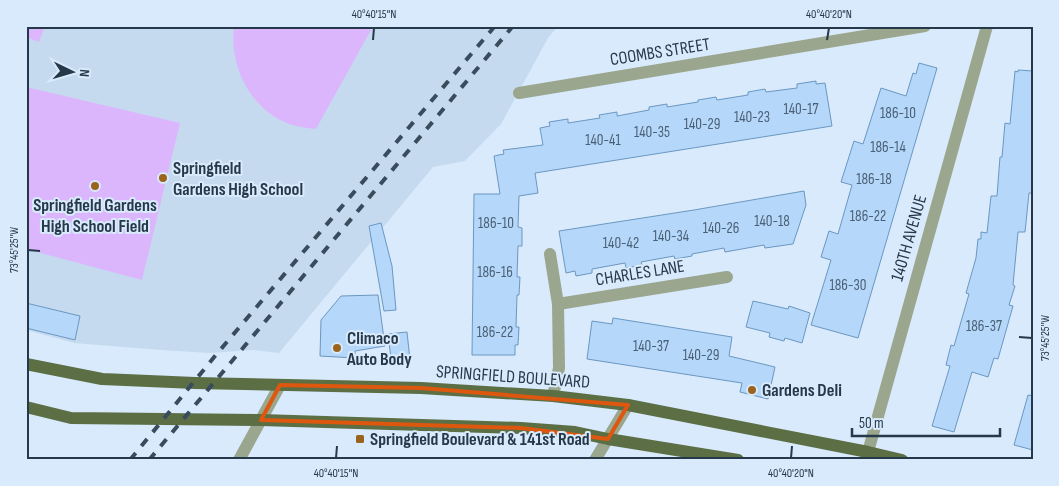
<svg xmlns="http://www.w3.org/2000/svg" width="1059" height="486" font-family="'Sofia Sans Condensed',sans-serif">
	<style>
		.built { fill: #c6daef }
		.green { fill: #dcb6fd }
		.building { fill: #b5d7f9; stroke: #6b97c1 }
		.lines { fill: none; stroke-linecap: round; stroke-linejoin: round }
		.street { stroke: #9aa68e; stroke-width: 12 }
		.primary { stroke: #5b6e44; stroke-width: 12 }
		.rail { stroke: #394c5d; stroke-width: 4; stroke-dasharray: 9 9; stroke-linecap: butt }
		.marked { fill: none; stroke: #de570f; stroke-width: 4; stroke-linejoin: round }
		.ticks { fill: none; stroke: #26394a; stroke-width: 2 }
		.poi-dot { fill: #9b641e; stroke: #d8eafc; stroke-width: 2 }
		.labels { text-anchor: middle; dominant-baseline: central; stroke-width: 4; stroke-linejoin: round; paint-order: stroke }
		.number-label { font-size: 15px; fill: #4a6076 }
		.street-label { font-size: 18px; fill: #26394a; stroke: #d8eafc }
		.poi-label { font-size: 18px; font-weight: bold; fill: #26394a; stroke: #d8eafc; text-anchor: start }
		.neatline { fill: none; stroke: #26394a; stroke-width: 2 }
		.ticks-label { font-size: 12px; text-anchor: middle; fill: #26394a }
	</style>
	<rect width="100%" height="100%" fill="#d8eafc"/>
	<polygon class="built" points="26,26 558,26 548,38 501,124 465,161 433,167 279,353 254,350 209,353 161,350 74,343 26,330"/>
	<g class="green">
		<polygon points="26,26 45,26 39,42 26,37"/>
		<path d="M234 26H366L371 30 316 129C307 128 298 127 289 124 250 109 229 67 234 26Z"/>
		<polygon points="26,87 180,123 142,280 26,249"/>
	</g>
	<g class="building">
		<polygon points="919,63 937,68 858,338 811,325 831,260 821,257 829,231 838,234 852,185 841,182 854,141 863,144 881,88 906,96 913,73 916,74"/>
		<polygon points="1018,70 1033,71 1033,193 1029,193 1025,232 1018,232 1013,285 1015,286 1009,305 1013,306 998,359 994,358 988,377 972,372 954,432 932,426 950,366 946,365 951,345 954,346 969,294 966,293 976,258 978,239 981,239 981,232 987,233 991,196 997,196 1000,157 1002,157 1005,123 1010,124 1015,71 1018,72"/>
		<polygon points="816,81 816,84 825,83 832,126 535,173 538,193 519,196 518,227 522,228 522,246 518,246 517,277 520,277 519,295 517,295 516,327 519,327 518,345 515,345 515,355 472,355 474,194 500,194 494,156 504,154 503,150 543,145 540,128 550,126 549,122 568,119 568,123 600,118 599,115 617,112 617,116 649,110 649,107 667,104 667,107 698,102 698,100 716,97 717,100 748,95 748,92 765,89 766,92 797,88 797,84"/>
		<polygon points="804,191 806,205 793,244 765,248 764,245 725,252 724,248 692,254 692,256 675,259 674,256 641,262 642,265 626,268 625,263 592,269 592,273 576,276 575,271 566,273 559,231 694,210"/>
		<polygon points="381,223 392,266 396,310 384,311 369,226"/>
		<polygon points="378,295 385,346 355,351 355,358 320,356 321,320 341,296"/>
		<polygon points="753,301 788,309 789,306 810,313 802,343 785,338 784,341 769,337 770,333 746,327"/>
		<polygon points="26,303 80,316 75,340 26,328"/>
		<polygon points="613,318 732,337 729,356 775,367 768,399 740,392 742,383 587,359 592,321 612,324"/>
		<polygon points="407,332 410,360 391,359 388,334"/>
		<polygon points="1028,395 1033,396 1033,450 1014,445"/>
	</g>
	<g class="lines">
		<g class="street">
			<polyline points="519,93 925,26"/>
			<polyline points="550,254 558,304 559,368 553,396"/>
			<polyline points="558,304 727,277"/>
			<polyline points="239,460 280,385"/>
			<polyline points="595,460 628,405"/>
			<polyline points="865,460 868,452 987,26"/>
		</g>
		<g class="primary">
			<polyline points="26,364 102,379 195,383 421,388 553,396 628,405 868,452 902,460"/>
			<polyline points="26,407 71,418 261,420 521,428 575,432 608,439 738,460"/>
		</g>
		<g class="rail">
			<polyline points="130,460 215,356 495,26"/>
			<polyline points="149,460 513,26"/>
		</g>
	</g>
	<path class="marked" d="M280 385 421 388 628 405 608 439 521 428 261 420Z"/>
	<path class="ticks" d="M373 40 374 28M827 40 829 28M28 250 40 251M1019 337 1032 338M336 458 337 446M791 458 792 446"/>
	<g class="poi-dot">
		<circle cx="163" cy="178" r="5"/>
		<circle cx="95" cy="186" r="5"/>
		<circle cx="337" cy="348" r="5"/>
		<circle cx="752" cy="390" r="5"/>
		<rect x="355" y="434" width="10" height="10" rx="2.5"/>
	</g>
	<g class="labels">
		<g class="number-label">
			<text x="801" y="109">140-17</text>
			<text x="898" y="113">186-10</text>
			<text x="752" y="117">140-23</text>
			<text x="702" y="124">140-29</text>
			<text x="652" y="132">140-35</text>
			<text x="603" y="140">140-41</text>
			<text x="888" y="147">186-14</text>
			<text x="874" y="179">186-18</text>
			<text x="868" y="216">186-22</text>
			<text x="772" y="221">140-18</text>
			<text x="496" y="223">186-10</text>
			<text x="721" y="228">140-26</text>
			<text x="671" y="236">140-34</text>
			<text x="621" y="243">140-42</text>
			<text x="495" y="272">186-16</text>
			<text x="848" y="285">186-30</text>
			<text x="984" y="326">186-37</text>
			<text x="495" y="332">186-22</text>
			<text x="651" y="346">140-37</text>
			<text x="701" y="355">140-29</text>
		</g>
		<g class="street-label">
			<text transform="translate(660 52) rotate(-9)">COOMBS STREET</text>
			<text transform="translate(909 238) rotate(-74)">140TH AVENUE</text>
			<text transform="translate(640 273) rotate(-9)">CHARLES LANE</text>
			<text transform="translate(513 377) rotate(4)">SPRINGFIELD BOULEVARD</text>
		</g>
		<g class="poi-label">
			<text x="173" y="168">Springfield<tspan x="173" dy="21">Gardens High School</tspan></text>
			<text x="95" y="205" text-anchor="middle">Springfield Gardens<tspan x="95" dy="21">High School Field</tspan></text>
			<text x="347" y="338">Climaco<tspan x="347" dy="21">Auto Body</tspan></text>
			<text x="762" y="390">Gardens Deli</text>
			<text x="370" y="439">Springfield Boulevard &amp; 141st Road</text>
		</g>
	</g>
	<rect width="1059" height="486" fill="none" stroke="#d8eafc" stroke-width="55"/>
	<g transform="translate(72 72) rotate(95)" stroke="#d8eafc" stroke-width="4" paint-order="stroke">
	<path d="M0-4L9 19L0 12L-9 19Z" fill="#26394a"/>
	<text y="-8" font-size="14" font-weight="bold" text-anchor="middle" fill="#26394a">N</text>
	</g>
	<path d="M852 428v8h148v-8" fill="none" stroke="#26394a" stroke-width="2.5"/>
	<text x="859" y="428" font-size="15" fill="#26394a" stroke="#d8eafc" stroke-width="4" paint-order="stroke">50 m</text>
	<rect x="28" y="28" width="1004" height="430" class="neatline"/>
	<g class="ticks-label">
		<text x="374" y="18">40°40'15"N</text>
		<text x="829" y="18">40°40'20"N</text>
		<text transform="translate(14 250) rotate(-90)" y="4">73°45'25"W</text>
		<text transform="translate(1045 338) rotate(-90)" y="4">73°45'25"W</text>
		<text x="336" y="477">40°40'15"N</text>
		<text x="791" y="477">40°40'20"N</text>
	</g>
</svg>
